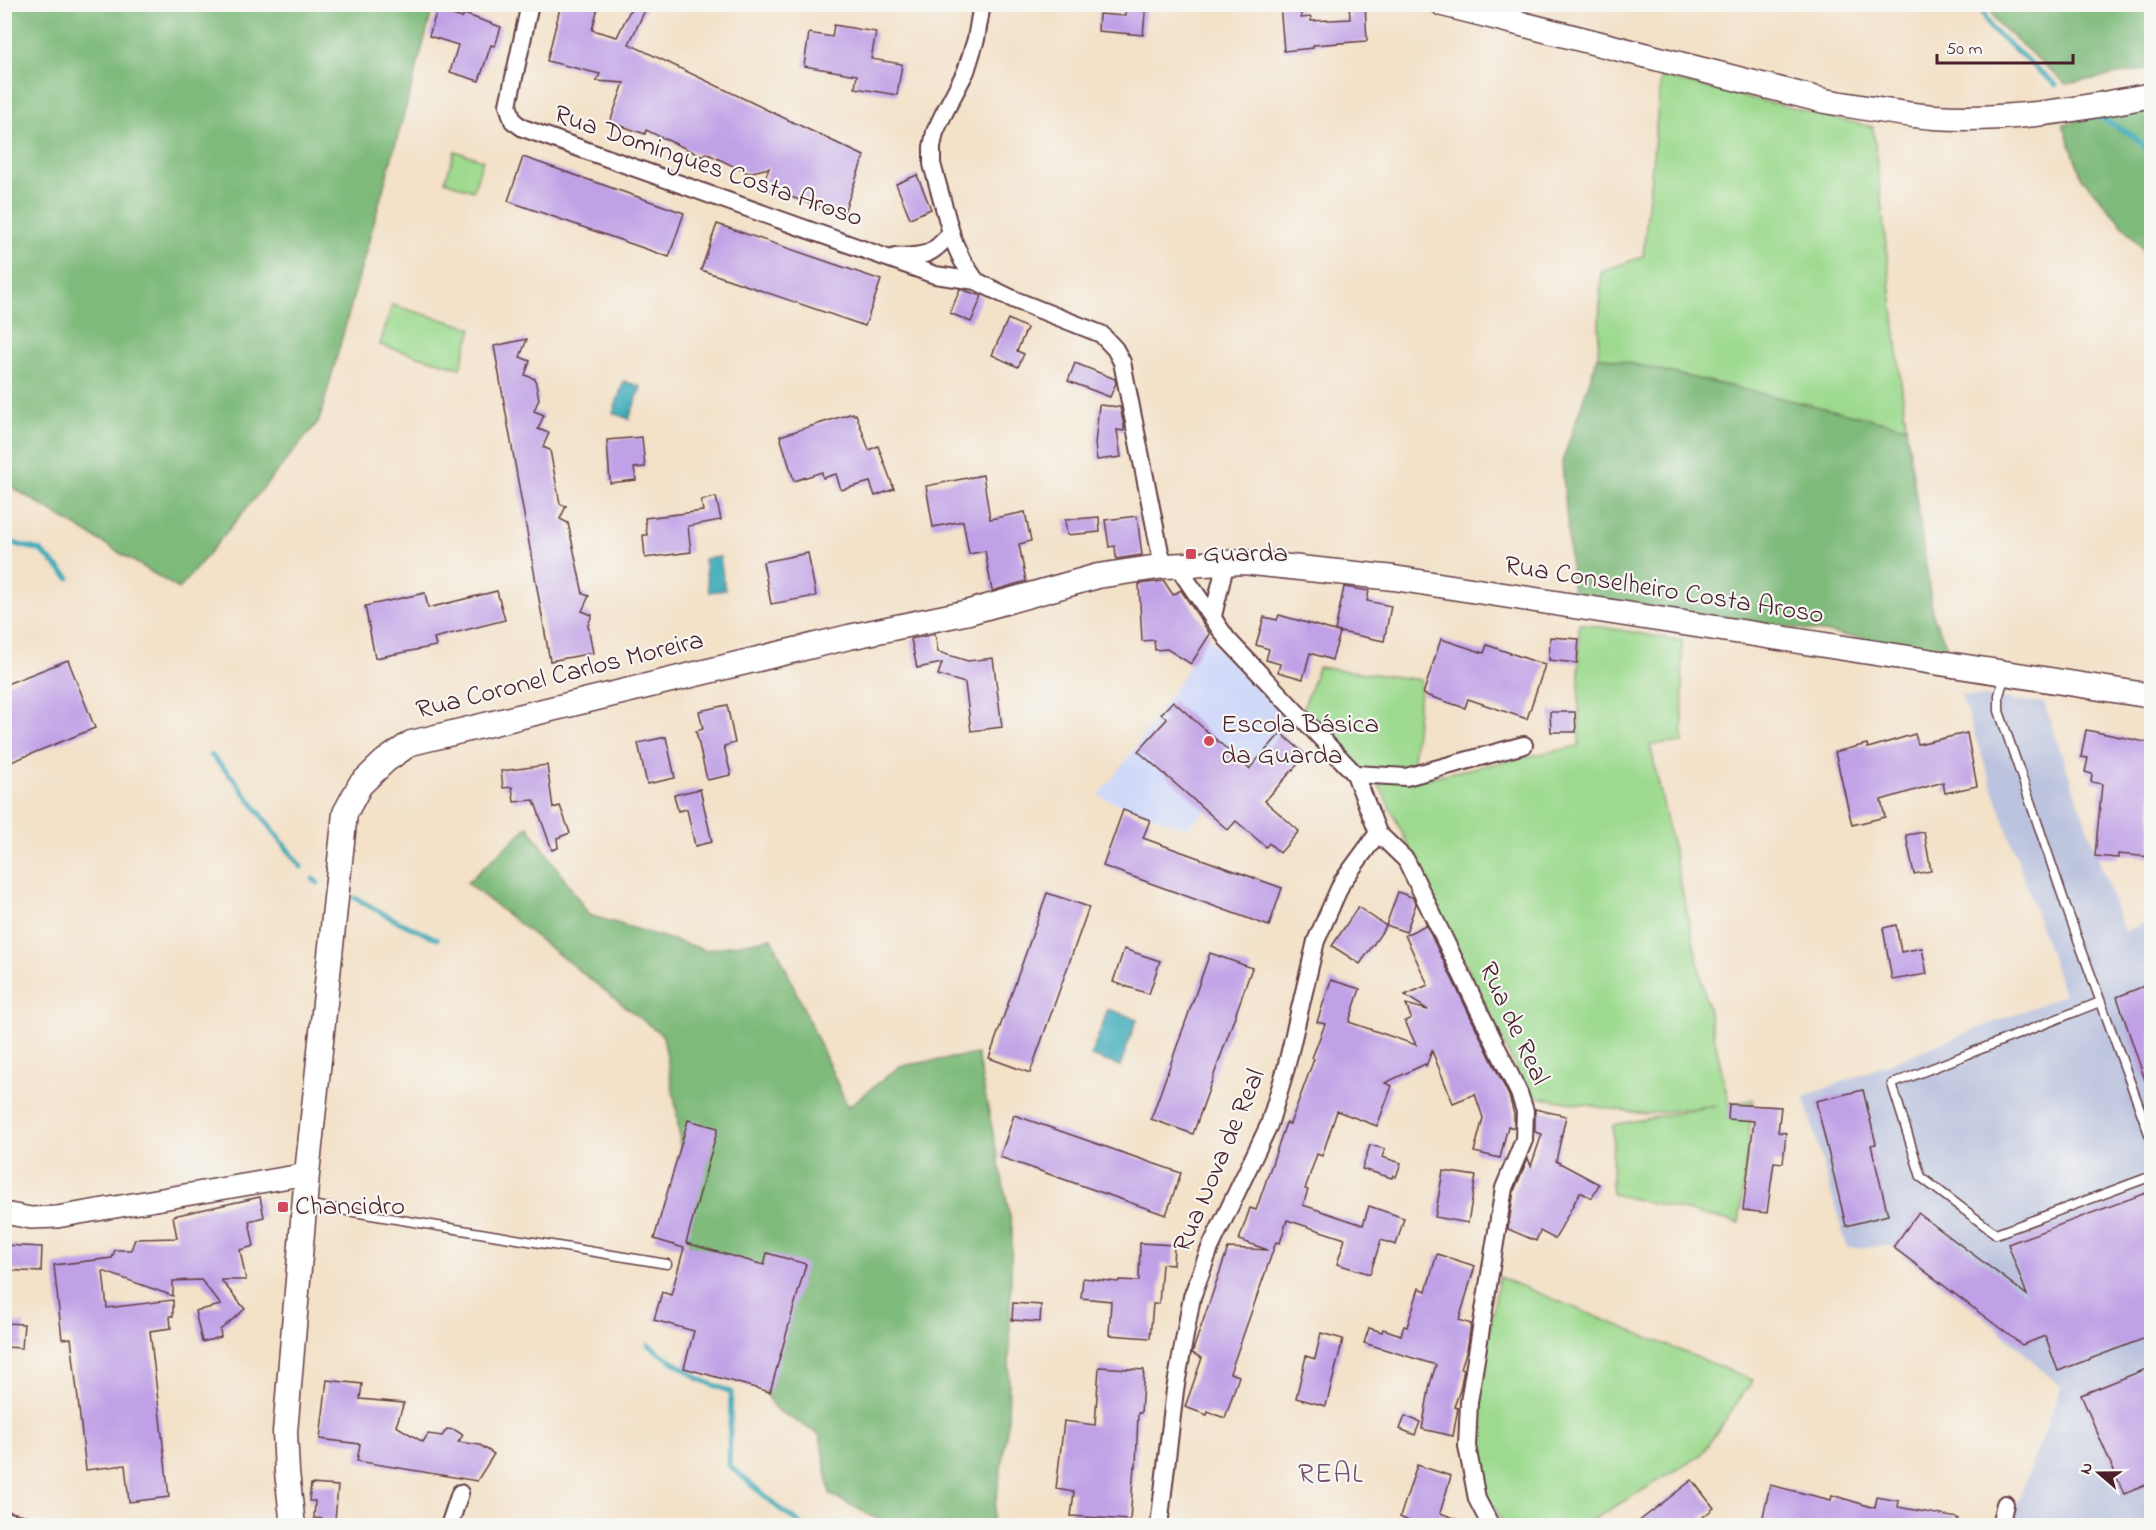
<svg xmlns="http://www.w3.org/2000/svg" width="2156" height="1530" font-family="'Indie Flower',sans-serif">
	<style>
		.built { fill: #d1d9f9 }
		.industrial { fill: #bbc3de }
		.green { fill: #9dda8f; stroke: #747c5d; stroke-width: 1.5 }
		.forest { fill: #7eba7a; stroke: #646c52; stroke-width: 1.5 }
		.water { fill: #3baab9; stroke: #426472; stroke-width: 1.5 }
		.lines { fill: none; stroke-linecap: round; stroke-linejoin: round }
		.stream { stroke: #3baab9; stroke-width: 5 }
		.building { fill: #c0a0e6 }
		.service-casing { stroke: #633c43; stroke-width: 11 }
		.minor-casing { stroke: #633c43; stroke-width: 20 }
		.tertiary-casing { stroke: #633c43; stroke-width: 24 }
		.secondary-casing { stroke: #633c43; stroke-width: 27 }
		.service { stroke: #fff; stroke-width: 8 }
		.minor { stroke: #fff; stroke-width: 16 }
		.tertiary { stroke: #fff; stroke-width: 21 }
		.secondary { stroke: #fff; stroke-width: 24 }
		.poi-dot { fill: #d1495b; stroke: #f6f6f2; stroke-width: 2 }
		.labels { text-anchor: middle; dominant-baseline: central; stroke-width: 4.5; stroke-linejoin: round; paint-order: stroke }
		.street-label { font-size: 27px; fill: #4a1f2b; stroke: #f6f6f2 }
		.poi-label { font-size: 27px; fill: #4a1f2b; stroke: #f6f6f2; text-anchor: start }
		.neighbourhood-label { font-size: 28px; letter-spacing: 1.5px; fill: #734c6c; stroke: #f6f6f2 }
	</style>
	<rect width="100%" height="100%" fill="#f6f6f2"/>
	<filter id="ink" filterUnits="userSpaceOnUse"><feTurbulence type="fractalNoise" baseFrequency=".0167" numOctaves="2"/><feDisplacementMap in="SourceGraphic" scale="12" xChannelSelector="R" yChannelSelector="G"/><feConvolveMatrix kernelMatrix="1 2 1 2 8 2 1 2 1" color-interpolation-filters="sRGB"/></filter>
	<filter id="wash" filterUnits="userSpaceOnUse"><feTurbulence type="fractalNoise" baseFrequency=".008" numOctaves="4" result="noise"/><feDisplacementMap in="SourceGraphic" scale="24" xChannelSelector="R" yChannelSelector="G"/><feGaussianBlur stdDeviation="1.35" result="paint"/><feColorMatrix in="noise" values="0 0 0 0 0 0 0 0 0 0 0 0 0 0 0 0 0 1.4 0 .05"/><feComposite in="paint" operator="in"/></filter>
	<g filter="url(#wash)">
		<rect width="100%" height="100%" fill="#f3e1c8"/>
		<polygon class="built" points="1208,638 1294,725 1187,828 1098,796 1129,757"/>
		<polygon class="industrial" points="1961,695 2044,703 2124,932 2151,920 2151,1525 2009,1525 2061,1387 1906,1245 1847,1248 1804,1097 2064,995"/>
		<g class="green">
			<polygon points="1661,77 1873,127 1906,427 1598,356 1601,272 1643,256"/>
			<polygon points="455,151 483,160 473,191 445,181"/>
			<polygon points="392,305 472,328 460,368 380,345"/>
			<polygon points="1579,623 1682,641 1683,743 1650,744 1729,1104 1753,1100 1739,1223 1612,1194 1613,1125 1718,1105 1646,1114 1529,1096 1380,787 1302,712 1318,667 1421,680 1411,781 1579,746"/>
			<polygon points="1499,1277 1753,1380 1700,1456 1584,1525 1505,1525 1482,1489 1473,1420"/>
		</g>
		<g class="forest">
			<polygon points="4,5 434,5 319,421 179,589 5,483"/>
			<polygon points="1988,5 2151,5 2151,68 2066,84 1997,23"/>
			<polygon points="2151,106 2151,258 2082,178 2063,124"/>
			<polygon points="1598,356 1906,427 1933,615 1949,651 1573,595 1562,462"/>
			<polygon points="528,826 589,915 706,950 772,938 848,1107 900,1066 977,1054 1012,1227 1008,1424 992,1525 888,1525 830,1494 820,1435 775,1409 691,1266 677,1113 663,1036 467,883"/>
		</g>
		<g class="water">
			<polygon points="624,381 641,387 629,419 613,413"/>
			<polygon points="720,557 725,590 709,592 704,559"/>
			<polygon points="1108,1009 1137,1019 1120,1066 1091,1056"/>
		</g>
		<g class="lines">
			<g class="stream">
				<polyline points="1979,4 1991,29 2056,85"/>
				<polyline points="2096,116 2134,136 2152,155"/>
				<polyline points="4,541 40,550 69,578"/>
				<polyline points="211,755 234,779 301,867"/>
				<polyline points="313,879 318,883"/>
				<polyline points="355,898 397,921 437,939"/>
				<polyline points="648,1345 699,1379 731,1392 729,1465 780,1509 804,1526"/>
			</g>
		</g>
		<g id="blocks">
			<g class="building">
				<polygon points="561,4 599,4 592,30 617,37 633,4 648,4 629,44 864,156 843,215 762,187 769,168 748,173 706,153 704,157 646,130 645,134 610,122 624,83 596,81 600,74 547,61"/>
				<polygon points="1126,4 1146,4 1143,35 1098,31 1099,14 1125,16"/>
				<polygon points="1280,4 1300,4 1301,18 1311,17 1311,21 1350,19 1349,4 1365,4 1367,41 1313,45 1313,48 1284,51"/>
				<polygon points="437,10 462,18 464,14 501,27 495,46 491,45 479,81 450,72 458,45 429,36"/>
				<polygon points="834,25 876,32 871,59 902,64 897,95 855,88 857,75 804,66 809,33 832,37"/>
				<polygon points="523,157 684,213 669,257 508,201"/>
				<polygon points="917,175 931,209 910,218 896,184"/>
				<polygon points="717,224 881,280 865,326 701,270"/>
				<polygon points="960,289 982,296 971,322 950,313"/>
				<polygon points="1008,319 1027,328 1017,351 1024,354 1018,367 992,355"/>
				<polygon points="527,339 520,357 530,361 525,375 535,379 539,399 534,411 544,415 538,429 549,433 543,447 550,450 560,504 566,506 560,519 568,523 583,594 589,596 582,611 592,615 588,625 593,653 550,661 494,346"/>
				<polygon points="1075,363 1115,379 1116,383 1110,397 1068,381"/>
				<polygon points="1099,405 1120,407 1124,426 1124,431 1117,430 1121,457 1097,460 1095,444"/>
				<polygon points="853,413 854,415 856,414 869,450 878,446 894,489 875,496 870,482 841,490 836,474 823,478 822,472 794,481 780,436"/>
				<polygon points="642,437 645,467 634,468 636,480 610,483 607,440"/>
				<polygon points="983,475 990,519 1025,512 1031,541 1019,544 1026,581 992,591 985,551 969,554 963,521 933,527 926,486"/>
				<polygon points="716,497 721,520 688,526 691,552 645,558 643,535 647,535 645,518 703,511 701,500"/>
				<polygon points="1137,516 1142,555 1116,559 1115,546 1109,547 1105,520"/>
				<polygon points="1099,517 1100,532 1067,535 1065,520"/>
				<polygon points="808,553 816,596 771,604 763,562"/>
				<polygon points="1164,581 1173,595 1181,590 1210,634 1191,664 1167,649 1155,650 1154,640 1142,641 1139,584"/>
				<polygon points="1344,587 1369,591 1367,601 1391,606 1384,641 1336,631 1340,633 1332,660 1310,653 1303,679 1278,672 1280,664 1266,660 1269,649 1256,645 1264,617 1277,620 1279,615 1335,631"/>
				<polygon points="497,591 505,620 434,638 436,646 375,658 365,606 425,593 428,608"/>
				<polygon points="935,634 938,652 968,661 993,658 1002,727 971,731 965,683 938,675 942,663 917,668 911,639"/>
				<polygon points="1550,637 1579,639 1577,663 1549,660"/>
				<polygon points="1441,639 1484,653 1487,645 1545,665 1527,719 1468,699 1465,708 1423,694"/>
				<polygon points="68,660 95,728 4,765 4,685"/>
				<polygon points="1173,701 1249,769 1281,733 1306,755 1265,801 1299,831 1280,853 1269,843 1266,847 1236,821 1228,830 1138,751 1167,719 1161,714"/>
				<polygon points="727,705 735,743 724,746 731,775 707,780 696,731 703,729 699,711"/>
				<polygon points="1550,712 1575,712 1576,732 1551,732"/>
				<polygon points="2086,730 2151,743 2151,857 2118,854 2118,858 2095,856 2102,784 2091,782 2092,774 2085,772 2088,758 2081,757"/>
				<polygon points="1967,733 1977,786 1945,793 1943,782 1881,800 1885,817 1852,825 1835,752 1867,744 1868,748 1915,734 1918,744"/>
				<polygon points="666,737 675,778 647,784 638,743"/>
				<polygon points="547,765 553,808 560,806 570,833 557,838 558,848 552,850 534,800 514,802 512,787 503,788 501,771"/>
				<polygon points="700,789 712,842 695,846 687,809 678,811 674,795"/>
				<polygon points="1123,810 1150,820 1143,838 1282,888 1269,926 1103,866"/>
				<polygon points="1924,832 1931,871 1914,874 1906,835"/>
				<polygon points="1398,892 1412,897 1416,904 1406,932 1386,925"/>
				<polygon points="1047,893 1089,907 1030,1073 989,1058"/>
				<polygon points="1358,907 1386,926 1360,964 1332,946"/>
				<polygon points="1426,925 1509,1096 1514,1114 1514,1128 1508,1126 1500,1158 1474,1152 1483,1118 1475,1094 1453,1103 1432,1051 1426,1066 1425,1064 1385,1083 1392,1086 1377,1126 1337,1111 1322,1156 1317,1154 1305,1189 1308,1190 1303,1205 1363,1225 1369,1206 1404,1218 1396,1245 1381,1240 1370,1274 1337,1264 1345,1239 1287,1220 1280,1243 1276,1242 1230,1373 1239,1376 1225,1418 1208,1412 1207,1415 1185,1407 1202,1358 1192,1353 1228,1248 1268,1250 1239,1240 1250,1208 1256,1210 1286,1123 1290,1124 1314,1059 1312,1058 1325,1024 1317,1022 1331,980 1360,989 1349,1022 1416,1045 1405,1021 1411,1018 1406,1004 1428,1010 1405,995 1428,985 1405,935"/>
				<polygon points="1896,925 1901,952 1922,948 1927,974 1892,980 1883,928"/>
				<polygon points="1124,949 1160,961 1149,994 1113,982"/>
				<polygon points="1210,953 1252,968 1193,1134 1151,1119"/>
				<polygon points="2151,983 2151,1092 2149,1092 2117,997"/>
				<polygon points="1863,1090 1876,1144 1871,1145 1888,1215 1846,1226 1816,1101"/>
				<polygon points="1729,1104 1781,1107 1778,1132 1786,1133 1783,1163 1774,1162 1767,1213 1743,1210 1754,1121 1728,1119"/>
				<polygon points="1535,1109 1566,1116 1556,1161 1599,1184 1592,1198 1580,1192 1555,1239 1540,1231 1536,1241 1508,1229 1514,1191 1528,1158 1531,1166 1542,1134 1535,1132"/>
				<polygon points="1014,1115 1181,1173 1166,1215 1000,1157"/>
				<polygon points="688,1120 718,1128 686,1243 764,1265 767,1253 806,1264 770,1392 684,1368 694,1331 654,1320 662,1292 671,1295 684,1248 654,1239"/>
				<polygon points="1370,1145 1385,1149 1382,1157 1401,1163 1396,1177 1393,1175 1392,1178 1362,1169"/>
				<polygon points="1443,1171 1476,1176 1468,1223 1435,1217"/>
				<polygon points="2151,1191 2151,1336 2058,1371 2045,1336 2022,1345 1893,1247 1918,1213 2027,1295 2008,1244"/>
				<polygon points="260,1197 264,1217 249,1221 254,1246 240,1250 246,1280 221,1280 245,1309 220,1330 221,1337 202,1342 195,1311 221,1305 201,1280 173,1281 173,1296 103,1271 107,1308 173,1300 173,1316 170,1316 171,1328 150,1331 169,1497 129,1502 125,1465 86,1470 71,1338 62,1339 54,1265 112,1258 115,1250 131,1250 135,1239 177,1238 173,1216"/>
				<polygon points="1140,1243 1174,1245 1173,1265 1162,1264 1159,1304 1153,1304 1150,1338 1109,1335 1111,1301 1081,1298 1083,1278 1118,1282 1119,1280 1139,1281"/>
				<polygon points="4,1245 42,1247 41,1272 4,1270"/>
				<polygon points="1437,1254 1475,1266 1459,1320 1471,1324 1467,1350 1461,1368 1464,1369 1460,1390 1454,1407 1458,1408 1453,1436 1422,1429 1430,1384 1436,1365 1364,1343 1369,1328 1382,1332 1383,1329 1401,1335 1404,1326 1407,1327 1419,1288 1426,1291"/>
				<polygon points="1013,1303 1041,1305 1040,1322 1012,1320"/>
				<polygon points="4,1323 24,1324 22,1348 4,1347"/>
				<polygon points="1321,1333 1343,1339 1326,1406 1296,1398 1306,1356 1315,1359"/>
				<polygon points="1099,1367 1144,1370 1141,1413 1138,1413 1136,1467 1134,1466 1130,1520 1071,1516 1074,1492 1056,1489 1064,1421 1095,1425"/>
				<polygon points="2151,1367 2151,1483 2124,1494 2081,1395"/>
				<polygon points="327,1380 362,1384 360,1399 404,1403 396,1426 423,1442 428,1434 442,1436 447,1429 455,1430 463,1435 458,1442 480,1445 494,1454 477,1481 357,1461 360,1444 320,1439"/>
				<polygon points="1405,1416 1420,1422 1415,1435 1400,1429"/>
				<polygon points="1417,1465 1451,1476 1440,1513 1468,1523 1467,1526 1419,1526 1400,1517"/>
				<polygon points="1692,1480 1714,1508 1692,1526 1633,1526"/>
				<polygon points="311,1484 338,1486 335,1520 314,1518 315,1501 309,1501"/>
				<polygon points="1770,1485 1831,1500 1832,1495 1875,1508 1877,1497 1899,1501 1898,1507 1958,1518 1957,1526 1782,1526 1762,1521"/>
			</g>
		</g>
	</g>
	<g filter="url(#ink)">
		<use href="#blocks" fill-opacity="0" stroke="#633c43" stroke-width="1.5"/>
		<g class="lines">
			<g class="service-casing">
				<g id="service">
					<polyline points="2005,675 1999,695 1999,711 2069,915 2152,1142"/>
					<polyline points="2100,1002 1892,1084 1921,1177 1996,1234 2152,1176"/>
					<polyline points="305,1204 667,1264"/>
				</g>
			</g>
			<g class="minor-casing">
				<g id="minor">
					<polyline points="530,4 508,105 513,121 523,128 935,275 976,281"/>
					<polyline points="982,4 976,39 966,71 943,115 935,132 932,147 932,164 953,240 962,260 976,281 1015,300 1101,334 1115,349 1122,362 1160,552 1165,566"/>
					<path d="M895 257C925 256 930 257 951 233"/>
					<polyline points="1179,564 1184,576 1227,639 1355,774 1378,833 1406,860 1519,1093 1525,1111 1524,1140 1504,1188 1469,1402 1467,1446 1477,1499 1491,1526"/>
					<polyline points="1213,616 1226,562"/>
					<polyline points="1355,774 1406,777 1524,745"/>
					<polyline points="4,1520 31,1526"/>
					<polyline points="449,1526 460,1493"/>
					<polyline points="1159,1526 1175,1390 1192,1297 1210,1248 1269,1125 1286,1068 1316,941 1342,882 1378,833"/>
					<polyline points="2000,1526 2005,1504"/>
				</g>
			</g>
			<g class="tertiary-casing">
				<polyline id="tertiary" points="4,1213 31,1218 57,1217 307,1174"/>
			</g>
			<g class="secondary-casing">
				<g id="secondary">
					<path d="M1443 4 1825 101C1861 107 1897 114 1934 117 2006 122 2081 109 2152 95"/>
					<polyline points="293,1526 287,1472 285,1432 307,1174 345,813 360,785 385,761 411,743 849,637 969,612 1098,576 1165,566 1243,562 1394,578 2152,696"/>
				</g>
			</g>
			<use href="#service" class="service"/>
			<use href="#minor" class="minor"/>
			<use href="#tertiary" class="tertiary"/>
			<use href="#secondary" class="secondary"/>
		</g>
	</g>
	<g class="poi-dot">
		<rect x="1185" y="548" width="12" height="12" rx="3"/>
		<circle cx="1209" cy="741" r="6"/>
		<rect x="277" y="1201" width="12" height="12" rx="3"/>
	</g>
	<g class="labels">
		<g class="street-label">
			<text transform="translate(708 167) rotate(19)">Rua Domingues Costa Aroso</text>
			<text transform="translate(1664 591) rotate(9)">Rua Conselheiro Costa Aroso</text>
			<text transform="translate(560 676) rotate(-14)">Rua Coronel Carlos Moreira</text>
			<text transform="translate(1513 1024) rotate(65)">Rua de Real</text>
			<text transform="translate(1220 1161) rotate(-67)">Rua Nova de Real</text>
		</g>
		<g class="poi-label">
			<text x="1203" y="554">Guarda</text>
			<text x="1221" y="725">Escola Básica<tspan x="1221" dy="31">da Guarda</tspan></text>
			<text x="295" y="1207">Chancidro</text>
		</g>
		<g class="neighbourhood-label">
			<text x="1331" y="1475">REAL</text>
		</g>
	</g>
	<rect width="2156" height="1530" fill="none" stroke="#f6f6f2" stroke-width="24"/>
	<g transform="translate(2099 1473) rotate(290)" stroke="#f6f6f2" stroke-width="4.5" paint-order="stroke">
	<path d="M0-4.5L10 22L0 15L-10 22Z" fill="#4a1f2b"/>
	<text y="-9" font-size="16" font-weight="bold" text-anchor="middle" fill="#4a1f2b">N</text>
	</g>
	<path d="M1937 54v9h136v-9" fill="none" stroke="#4a1f2b" stroke-width="3"/>
	<text x="1946" y="54" font-size="18" fill="#4a1f2b" stroke="#f6f6f2" stroke-width="4.5" paint-order="stroke">50 m</text>
</svg>
